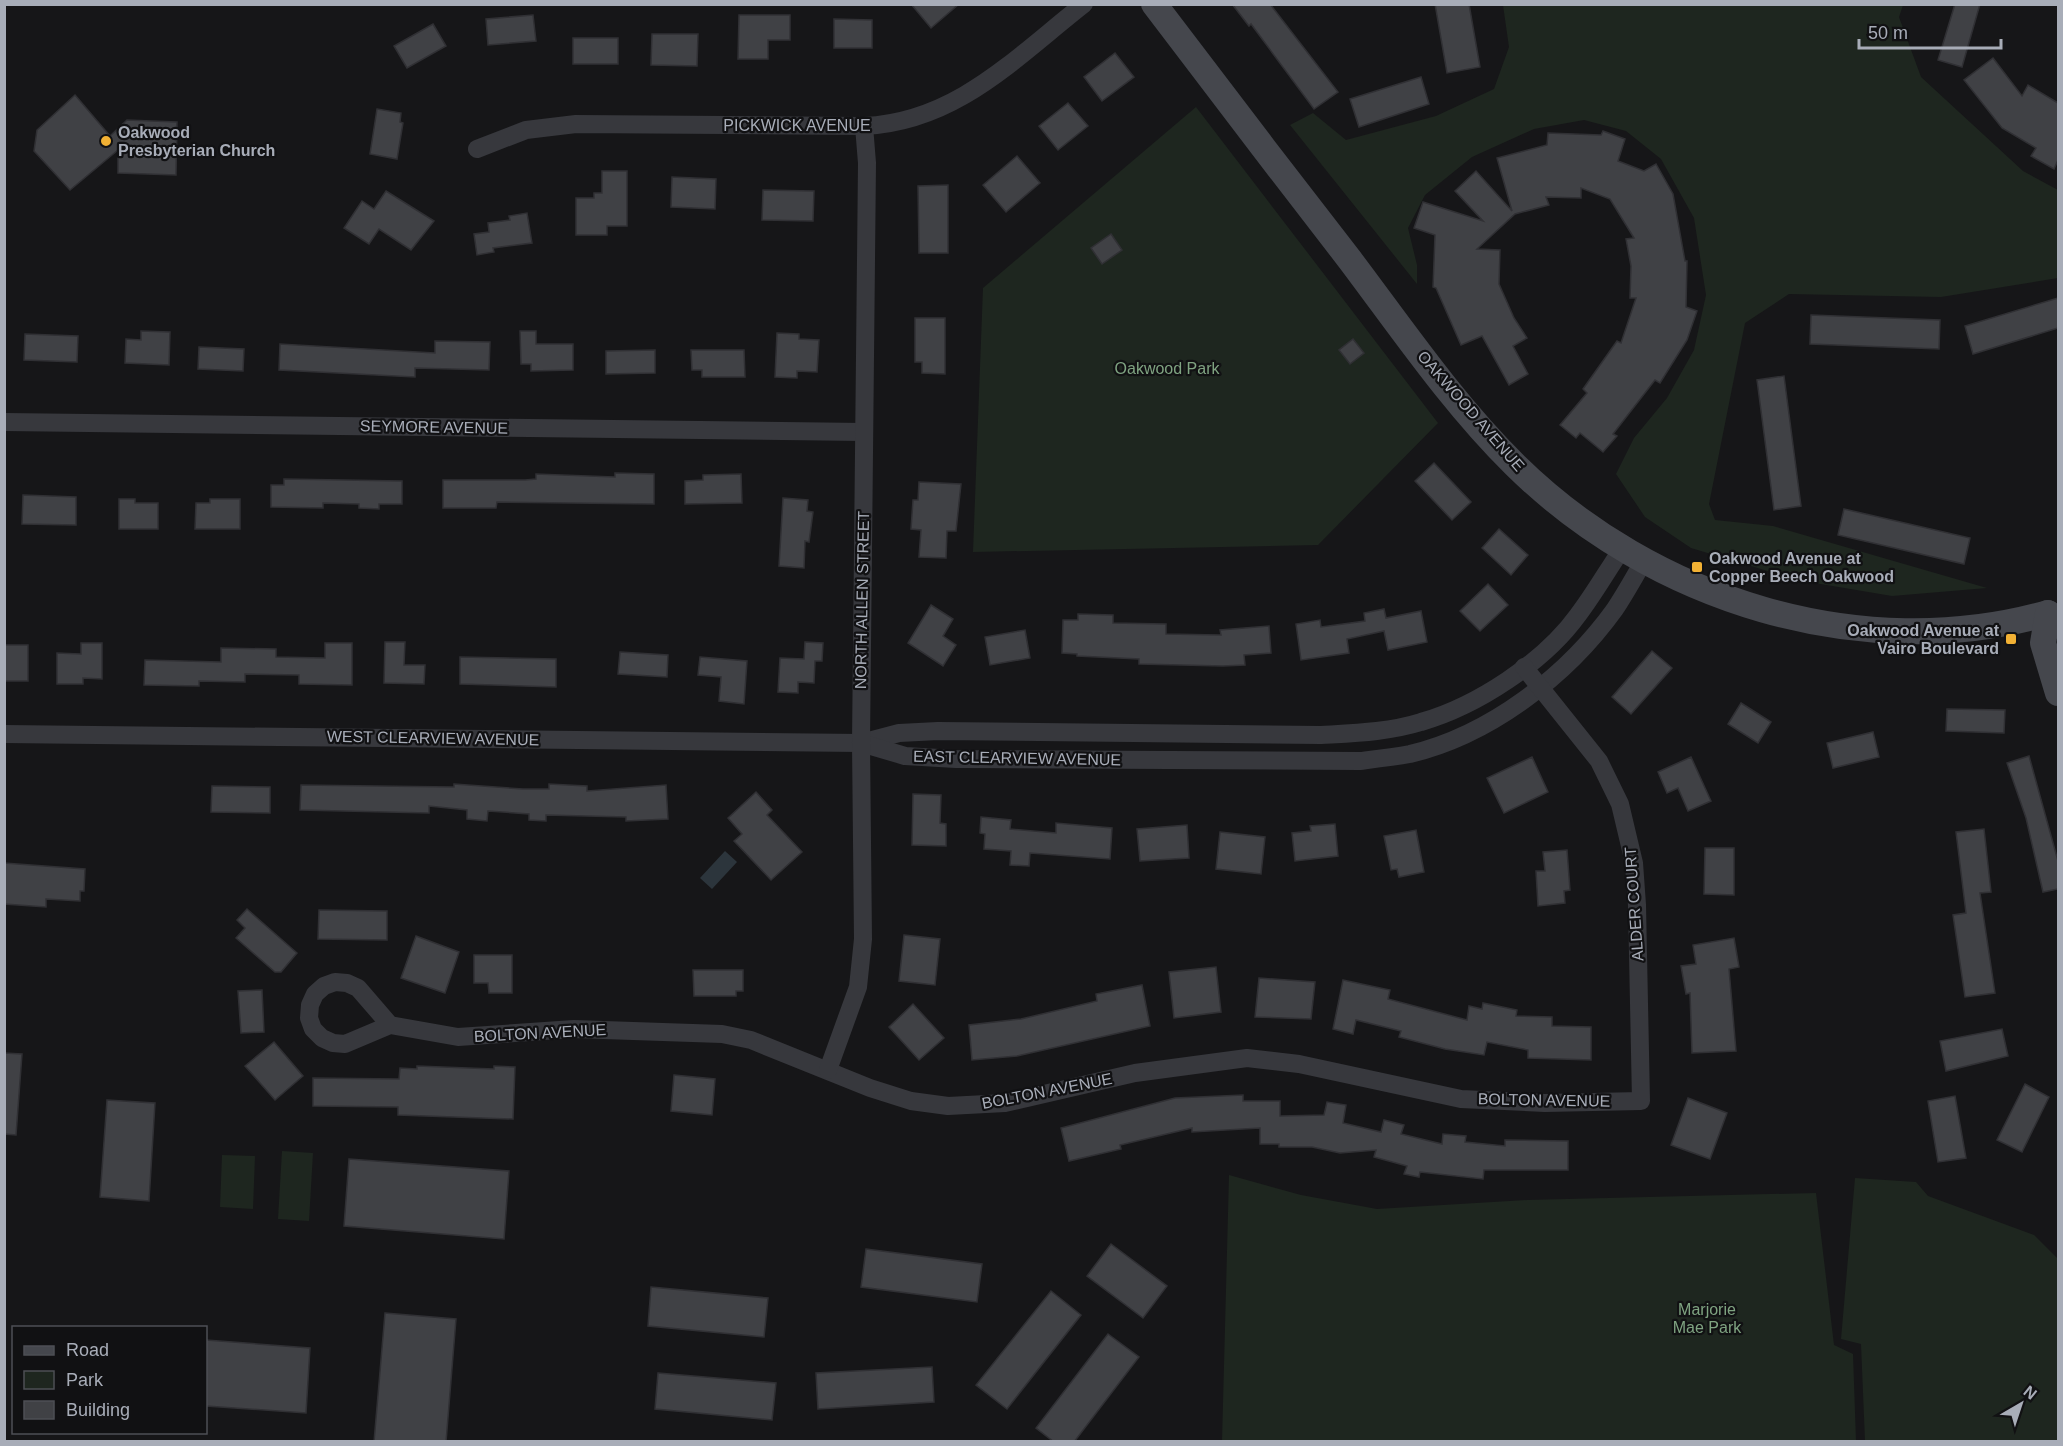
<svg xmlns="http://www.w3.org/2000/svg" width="2063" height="1446" font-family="Helvetica,sans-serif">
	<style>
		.green { fill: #1e261f }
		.water { fill: #2c353c }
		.building { fill: #404145; stroke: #303034; stroke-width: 1.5 }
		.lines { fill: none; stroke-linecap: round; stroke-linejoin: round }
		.street { stroke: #37383d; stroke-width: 18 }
		.secondary { stroke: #45474d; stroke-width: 26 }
		.poi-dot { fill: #f2b134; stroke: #111113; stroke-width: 2 }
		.labels { text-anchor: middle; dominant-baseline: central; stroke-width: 4.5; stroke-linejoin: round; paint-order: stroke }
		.street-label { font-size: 16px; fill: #a8adb8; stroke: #111113 }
		.poi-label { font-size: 16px; font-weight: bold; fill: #a8adb8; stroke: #111113; text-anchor: start }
		.park-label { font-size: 16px; fill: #7fa381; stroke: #111113 }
	</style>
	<rect width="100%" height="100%" fill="#161618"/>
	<g class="green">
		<polygon points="1503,5 1903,5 1899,17 1921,77 2023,171 2058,190 2058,278 1941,297 1789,294 1745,323 1709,504 1715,520 1773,526 1987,588 1892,596 1797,580 1691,548 1645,517 1616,474 1634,438 1667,398 1694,350 1706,295 1694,218 1661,159 1626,131 1584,120 1534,129 1472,157 1425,195 1408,228 1417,265 1417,284 1290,125 1313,113 1346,140 1436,116 1494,89 1509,47"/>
		<polygon points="1196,107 1438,423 1318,545 973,552 983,288"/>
		<polygon points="282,1151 313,1153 309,1221 278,1219"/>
		<polygon points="222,1155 255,1156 253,1209 220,1207"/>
		<polygon points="1229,1175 1301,1195 1377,1209 1527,1200 1816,1193 1834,1345 1853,1354 1856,1441 1222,1441"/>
		<polygon points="1855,1178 1916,1182 1928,1196 2034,1235 2058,1259 2058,1441 1865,1441 1861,1344 1841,1339"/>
	</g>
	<polygon class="water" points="725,851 737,862 712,889 700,878"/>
	<g class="building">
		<polygon points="911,4 959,4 931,28"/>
		<polygon points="1232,4 1270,4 1338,92 1314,109 1251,24 1249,26"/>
		<polygon points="1435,4 1469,4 1480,67 1447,73"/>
		<polygon points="1955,4 1980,4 1962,67 1938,60"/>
		<polygon points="533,15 536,41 488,45 486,19"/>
		<polygon points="739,15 790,15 790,40 768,40 768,59 738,59"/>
		<polygon points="834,19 872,20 872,48 834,48"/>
		<polygon points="433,24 446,46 407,68 394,46"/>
		<polygon points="652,34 698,34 697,66 651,65"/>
		<rect x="573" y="38" width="45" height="26"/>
		<polygon points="1115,53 1134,77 1102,101 1084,77"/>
		<polygon points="1993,58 2022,96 2028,85 2058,103 2058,160 2054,169 2031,156 2036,148 2002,128 1964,80"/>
		<polygon points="1421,77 1429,104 1359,127 1350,99"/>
		<polygon points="75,95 110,136 127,120 177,122 176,175 118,173 118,150 70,190 34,151 37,130"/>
		<polygon points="1068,103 1088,126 1058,150 1039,126"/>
		<polygon points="377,109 401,113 400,122 403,123 397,159 370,154"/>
		<polygon points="1603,131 1625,139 1618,161 1644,171 1656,164 1673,194 1685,261 1687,261 1686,307 1697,311 1687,340 1660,383 1655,380 1613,434 1617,436 1603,452 1580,433 1576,438 1560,425 1587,393 1583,389 1617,341 1621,343 1636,298 1630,298 1631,266 1626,239 1634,238 1610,199 1581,188 1581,198 1546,197 1549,205 1515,214 1477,249 1500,250 1499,284 1514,318 1527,338 1513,346 1528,374 1509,385 1482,336 1461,345 1436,288 1433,287 1435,235 1414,228 1423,202 1483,221 1455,191 1476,171 1512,211 1497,158 1547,145 1548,133 1601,135"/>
		<polygon points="1017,156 1040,183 1006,212 983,185"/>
		<polygon points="602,171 627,171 627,226 607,226 607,235 576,235 576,198 594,198 594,193 602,193"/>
		<polygon points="672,177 716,179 715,209 671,207"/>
		<polygon points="948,185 948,253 919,253 918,186"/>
		<polygon points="763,190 814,191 813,221 762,220"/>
		<polygon points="386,191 434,221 411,250 379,229 369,244 344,228 362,201 374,209"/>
		<polygon points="527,213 532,243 493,248 494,252 477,255 474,234 489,232 488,223 510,220 509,216"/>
		<polygon points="1111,234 1122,250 1102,264 1091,248"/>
		<polygon points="2058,298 2058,328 1973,354 1965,326"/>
		<polygon points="1811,315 1940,320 1939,349 1810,344"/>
		<polygon points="915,318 945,318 945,374 922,373 922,362 915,362"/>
		<polygon points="141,331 170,332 169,365 125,363 126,339 141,340"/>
		<polygon points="520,331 536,331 536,344 573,344 573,370 531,371 531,364 521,364"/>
		<polygon points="777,333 799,334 799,339 819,340 817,372 797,371 797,378 775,377"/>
		<polygon points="25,334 78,336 77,362 24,360"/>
		<polygon points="1353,339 1364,353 1350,364 1339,350"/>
		<polygon points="435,341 490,342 489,370 415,368 415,377 279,370 280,344 435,353"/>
		<polygon points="199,347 244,349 243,371 198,369"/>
		<polygon points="655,350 655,373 606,374 606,351"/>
		<polygon points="691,350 744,350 745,377 702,377 702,370 692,370"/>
		<polygon points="1784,376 1801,506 1774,510 1757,380"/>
		<polygon points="1434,463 1471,502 1452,520 1415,481"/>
		<polygon points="615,473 654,474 654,504 497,502 496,508 443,508 443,480 525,480 536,479 536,474 615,477"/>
		<polygon points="741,474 742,503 685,504 685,481 703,480 703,475"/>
		<polygon points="284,479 402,481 402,504 379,504 379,509 359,508 359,504 323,503 323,508 271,507 271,485 284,485"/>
		<polygon points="919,482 961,484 956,531 947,531 946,558 919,557 921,530 911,529 913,500 918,500"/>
		<polygon points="23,495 76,497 76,525 22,524"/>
		<polygon points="783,498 808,500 807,511 813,512 809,542 805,541 804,568 779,566"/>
		<polygon points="119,499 135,499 135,503 158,503 158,529 119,529"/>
		<polygon points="210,499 240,499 240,529 195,529 196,503 210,503"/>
		<polygon points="1844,509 1970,538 1964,564 1838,535"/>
		<polygon points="1499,529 1528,555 1511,575 1482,548"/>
		<polygon points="1488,584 1508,605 1480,631 1460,611"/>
		<polygon points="931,605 953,619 943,636 956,645 943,666 908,643"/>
		<polygon points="1384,609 1386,618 1421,611 1427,642 1388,650 1384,631 1347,639 1349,653 1301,660 1296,624 1320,620 1321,627 1365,621 1364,613"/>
		<polygon points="1078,614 1113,615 1113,623 1166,624 1166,634 1221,635 1220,630 1269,626 1271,653 1244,655 1245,665 1223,666 1139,664 1139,659 1077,656 1077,654 1062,653 1063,620 1078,620"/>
		<polygon points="1025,630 1030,658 990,665 985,637"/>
		<polygon points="385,642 405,642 404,665 425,665 424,684 384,683"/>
		<polygon points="805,642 823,643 822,661 815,661 814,683 798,682 798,693 778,692 780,658 804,659"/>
		<polygon points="81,643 102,643 102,679 83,678 83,684 57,684 57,653 81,654"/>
		<polygon points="325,643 352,643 352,685 299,684 299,675 245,674 245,682 199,681 199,686 144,685 145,660 221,662 221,648 276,649 276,657 325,658"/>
		<rect x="4" y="645" width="24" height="36"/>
		<polygon points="1652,651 1672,668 1631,714 1612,697"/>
		<polygon points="620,652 668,655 667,677 618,674"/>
		<polygon points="460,657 556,659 556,687 460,684"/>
		<polygon points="700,657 747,661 744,704 719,701 721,677 698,675"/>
		<polygon points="1741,703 1771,722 1758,743 1728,724"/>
		<polygon points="1947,709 2005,710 2004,733 1946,731"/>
		<polygon points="1873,732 1879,757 1833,768 1827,743"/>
		<polygon points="2029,756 2058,861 2058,889 2043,892 2026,818 2007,763"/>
		<polygon points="1532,757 1548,792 1504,813 1487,778"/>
		<polygon points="1691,757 1711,801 1688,811 1678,788 1667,793 1658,772"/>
		<polygon points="454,784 523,789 549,789 549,784 587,786 587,791 666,785 668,819 626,821 626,817 546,815 546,821 529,820 529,814 488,811 487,821 467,819 467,810 429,806 429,813 300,810 301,785 454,787"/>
		<polygon points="212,786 270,787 270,813 211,812"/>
		<polygon points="756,792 772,810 767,815 802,852 771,880 734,841 742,834 728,818"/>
		<polygon points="913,794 941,795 940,823 946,824 946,846 912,845"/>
		<polygon points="981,817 1011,820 1010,829 1056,833 1056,823 1112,828 1110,859 1030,853 1029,866 1010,865 1011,851 984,849 985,834 980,833"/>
		<polygon points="1335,824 1338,856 1295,861 1292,833 1311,831 1310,826"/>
		<polygon points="1187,825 1189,858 1140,861 1137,829"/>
		<polygon points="1984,829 1991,892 1980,893 1995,993 1965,997 1953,915 1966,913 1956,832"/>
		<polygon points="1416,830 1424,872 1399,877 1397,869 1391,870 1384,836"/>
		<polygon points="1220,832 1265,837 1261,874 1216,869"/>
		<polygon points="1705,848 1734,848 1734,895 1704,894"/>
		<polygon points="1567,850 1570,890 1564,891 1565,903 1538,906 1536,871 1545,871 1543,852"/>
		<polygon points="4,863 85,869 84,891 80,891 80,901 46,899 46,907 4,904"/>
		<polygon points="247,909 297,953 281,972 275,972 236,938 245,928 237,920"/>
		<polygon points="319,910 387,911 387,940 318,939"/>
		<polygon points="904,935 940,939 935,985 899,981"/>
		<polygon points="416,936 459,952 445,993 401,978"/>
		<polygon points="1734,938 1739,967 1729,969 1736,1051 1692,1053 1690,993 1686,994 1681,966 1696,964 1693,945"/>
		<polygon points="474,955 512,955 512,993 489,993 488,983 474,983"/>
		<polygon points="1216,967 1221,1012 1174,1018 1169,972"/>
		<polygon points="693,970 743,970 743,991 736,991 736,996 694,996"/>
		<polygon points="1259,978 1315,982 1311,1019 1255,1017"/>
		<polygon points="1343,980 1390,990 1388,999 1467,1020 1469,1006 1482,1009 1483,1003 1517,1010 1516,1016 1552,1017 1552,1026 1591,1027 1591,1060 1528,1058 1528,1050 1487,1042 1484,1055 1445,1049 1399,1037 1401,1031 1356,1020 1353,1034 1333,1029"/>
		<polygon points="1142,985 1150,1026 1017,1056 972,1060 969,1025 1021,1019 1097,1001 1096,994"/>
		<polygon points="262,990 264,1032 241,1033 238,991"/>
		<polygon points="913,1004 944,1038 919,1060 889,1027"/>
		<polygon points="2002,1029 2008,1056 1946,1071 1940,1041"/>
		<polygon points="274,1042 303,1076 275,1100 245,1066"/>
		<polygon points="4,1053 22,1054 16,1135 4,1134"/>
		<polygon points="417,1066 494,1069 494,1066 515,1067 513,1119 398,1115 398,1107 313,1106 313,1078 399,1079 400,1068 417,1069"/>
		<polygon points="674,1075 715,1079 712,1115 671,1111"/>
		<polygon points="2025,1084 2049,1097 2022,1152 1997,1140"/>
		<polygon points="1243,1095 1243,1101 1280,1101 1280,1116 1324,1115 1327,1102 1346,1105 1343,1123 1381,1132 1384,1120 1404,1125 1401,1134 1442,1144 1443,1134 1466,1136 1465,1142 1505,1146 1505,1140 1568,1141 1568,1170 1484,1170 1483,1179 1420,1172 1419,1177 1404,1174 1407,1166 1374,1157 1376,1150 1340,1153 1312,1147 1279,1147 1279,1144 1260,1144 1260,1128 1192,1132 1192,1128 1120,1145 1121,1149 1069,1161 1061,1128 1175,1098"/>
		<polygon points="1955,1096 1966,1158 1938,1162 1928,1101"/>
		<polygon points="1688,1098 1727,1113 1710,1159 1671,1145"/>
		<polygon points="107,1100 155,1103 149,1201 100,1197"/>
		<polygon points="349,1159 509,1171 504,1239 344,1226"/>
		<polygon points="1111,1244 1167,1286 1143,1318 1087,1276"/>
		<polygon points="866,1249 982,1264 977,1302 861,1287"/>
		<polygon points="651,1287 768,1298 764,1337 648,1326"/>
		<polygon points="1051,1291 1081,1315 1007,1409 976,1385"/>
		<polygon points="385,1313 456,1319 446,1442 374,1442"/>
		<polygon points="1108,1334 1139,1357 1074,1442 1054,1442 1036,1428"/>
		<polygon points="206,1340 310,1348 306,1413 206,1406"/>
		<polygon points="932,1367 934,1402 818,1409 816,1373"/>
		<polygon points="658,1373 776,1383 772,1420 655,1409"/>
	</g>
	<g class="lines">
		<g class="street">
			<path d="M477 149 526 130 576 124 864 126C956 122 1015 58 1084 4"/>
			<polyline points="4,422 864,432"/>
			<path d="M4 734 861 743 899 733 938 731 1321 735C1355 733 1389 732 1421 722 1477 706 1544 662 1578 615 1594 594 1607 571 1622 549"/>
			<path d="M861 743 905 756 956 759 1360 761C1376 759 1393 757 1410 754 1490 735 1567 676 1615 609 1625 594 1634 578 1643 562"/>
			<polyline points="390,1025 358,988 347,983 335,982 324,986 315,994 310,1005 309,1018 313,1029 322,1038 333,1043 345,1044 390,1025 458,1037 574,1029 722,1034 751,1040 870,1088 911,1101 948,1106 1005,1103 1135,1073 1247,1058 1299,1064 1461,1099 1545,1103 1641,1101 1637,905 1634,863 1620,804 1599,761 1524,667"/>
			<polyline points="828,1070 858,987 863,939 861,743 867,163 864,126"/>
		</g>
		<g class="secondary">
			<path d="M1154 4C1219 90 1284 175 1350 260 1402 329 1453 404 1515 465 1652 600 1861 666 2048 613"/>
			<polyline points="2048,613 2043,643 2058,693"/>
		</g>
	</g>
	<g class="poi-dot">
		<circle cx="106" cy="141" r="6"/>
		<rect x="1691" y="561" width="12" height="12" rx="3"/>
		<rect x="2005" y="633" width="12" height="12" rx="3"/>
	</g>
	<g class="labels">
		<g class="street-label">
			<text x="797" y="125">PICKWICK AVENUE</text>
			<text transform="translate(1471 411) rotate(49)">OAKWOOD AVENUE</text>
			<text transform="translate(434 427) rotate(1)">SEYMORE AVENUE</text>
			<text transform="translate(862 600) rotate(-89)">NORTH ALLEN STREET</text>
			<text transform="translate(433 738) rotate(1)">WEST CLEARVIEW AVENUE</text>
			<text transform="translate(1017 758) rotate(1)">EAST CLEARVIEW AVENUE</text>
			<text transform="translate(1634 904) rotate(-94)">ALDER COURT</text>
			<text transform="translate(540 1033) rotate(-3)">BOLTON AVENUE</text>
			<text transform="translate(1047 1091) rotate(-11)">BOLTON AVENUE</text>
			<text transform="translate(1544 1100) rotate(1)">BOLTON AVENUE</text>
		</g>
		<g class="poi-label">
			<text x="118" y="132">Oakwood<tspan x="118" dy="18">Presbyterian Church</tspan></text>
			<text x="1709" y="558">Oakwood Avenue at<tspan x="1709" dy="18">Copper Beech Oakwood</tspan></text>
			<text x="1999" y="630" text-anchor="end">Oakwood Avenue at<tspan x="1999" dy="18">Vairo Boulevard</tspan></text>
		</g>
		<g class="park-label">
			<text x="1167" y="368">Oakwood Park</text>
			<text x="1707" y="1309">Marjorie<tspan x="1707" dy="18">Mae Park</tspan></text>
		</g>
	</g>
	<rect width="2063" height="1446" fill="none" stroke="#a8adb8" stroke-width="12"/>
	<rect x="12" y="1326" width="195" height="108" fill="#111113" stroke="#4d4f55" stroke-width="1.5"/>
	<rect x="24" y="1346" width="30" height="9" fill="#45474d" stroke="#4d4f55" stroke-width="1.5"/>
	<text x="66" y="1356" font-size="18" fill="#a8adb8">Road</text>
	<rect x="24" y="1371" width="30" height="18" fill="#1e261f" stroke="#4d4f55" stroke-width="1.5"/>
	<text x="66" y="1386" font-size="18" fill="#a8adb8">Park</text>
	<rect x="24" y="1401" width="30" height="18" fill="#404145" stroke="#4d4f55" stroke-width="1.5"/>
	<text x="66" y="1416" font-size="18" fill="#a8adb8">Building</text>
	<g transform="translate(2021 1404) rotate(39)" stroke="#111113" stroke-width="4.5" paint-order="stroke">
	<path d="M0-4.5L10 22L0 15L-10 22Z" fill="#a8adb8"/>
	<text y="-9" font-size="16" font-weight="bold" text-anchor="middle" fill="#a8adb8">N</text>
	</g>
	<path d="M1859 39v9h142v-9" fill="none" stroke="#a8adb8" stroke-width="3"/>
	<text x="1868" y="39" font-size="18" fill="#a8adb8" stroke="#111113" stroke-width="4.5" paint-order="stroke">50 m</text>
</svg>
